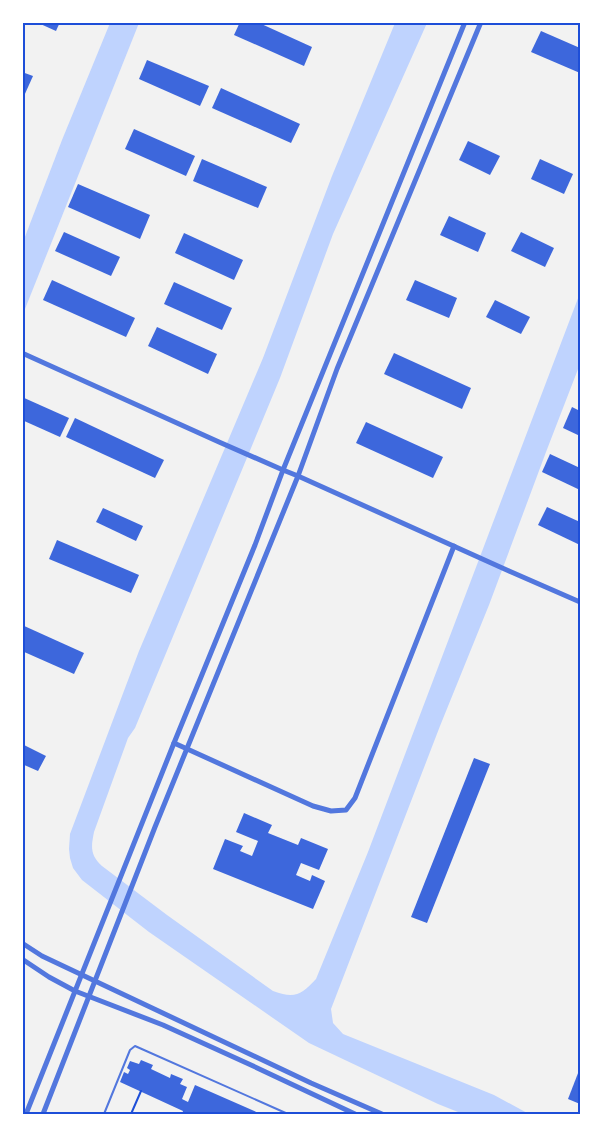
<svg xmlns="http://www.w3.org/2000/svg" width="603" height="1137" font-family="'Work Sans',sans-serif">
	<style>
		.water { fill: #bfd3fe }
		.building { fill: #3d67dc }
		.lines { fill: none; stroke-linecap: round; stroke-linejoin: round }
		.path { stroke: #1d4ed8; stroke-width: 2 }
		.service { stroke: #5277de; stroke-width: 2 }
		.tertiary { stroke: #5277de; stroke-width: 5 }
		.neatline { fill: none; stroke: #1d4ed8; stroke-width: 2 }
	</style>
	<rect width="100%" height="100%" fill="#f2f2f2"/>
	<g class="water">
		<polygon points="110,23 139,23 23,314 23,242 62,140"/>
		<path d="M395 23H427L333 234 280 378 135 728 128 738 94 832C91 847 90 855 102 866L167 915 273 991C295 999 301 995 316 979L368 852 580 293V364L546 452 489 605 440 726 331 1009 333 1023 343 1034 494 1095 529 1114H463L438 1104 309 1043 149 932 82 880 73 868 70 858 69 849 70 834 139 651 263 358 332 176Z"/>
	</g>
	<g class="building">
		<polygon points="36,22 60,22 56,31"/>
		<polygon points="240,22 257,22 312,47 304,66 234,35"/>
		<polygon points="541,31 580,48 580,73 531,52"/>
		<polygon points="147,60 209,86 200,106 139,79"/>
		<polygon points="22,72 33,76 24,96 22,95"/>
		<polygon points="221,88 300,124 291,143 212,108"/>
		<polygon points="134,129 195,156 186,176 125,149"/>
		<polygon points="468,141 500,156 490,175 459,160"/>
		<polygon points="202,159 267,187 258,208 193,181"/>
		<polygon points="540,159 573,174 564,194 531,179"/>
		<polygon points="78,184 150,215 140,239 68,207"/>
		<polygon points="449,216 486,233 478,252 440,235"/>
		<polygon points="64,232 120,257 111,276 55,251"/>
		<polygon points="521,232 554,248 545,267 511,251"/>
		<polygon points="184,233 243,260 234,280 175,253"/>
		<polygon points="52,280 135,318 126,337 43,300"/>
		<polygon points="415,280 457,298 449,318 406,300"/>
		<polygon points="174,282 232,308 222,330 164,304"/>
		<polygon points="495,300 530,317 521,334 486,317"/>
		<polygon points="157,327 217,354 208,374 148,346"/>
		<polygon points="394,353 471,388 462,409 384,374"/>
		<polygon points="22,397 69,418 60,437 22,420"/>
		<polygon points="572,407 580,411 580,436 563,428"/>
		<polygon points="75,418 164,460 155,478 66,437"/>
		<polygon points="366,422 443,457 433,478 356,443"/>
		<polygon points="550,454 580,468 580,490 542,472"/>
		<polygon points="547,507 580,522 580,545 538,525"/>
		<polygon points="103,508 143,526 136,541 96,522"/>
		<polygon points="57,540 139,575 131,593 49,559"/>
		<polygon points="22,625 84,653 74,674 22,651"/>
		<polygon points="22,744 46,756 38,771 22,764"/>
		<polygon points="474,758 490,764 427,923 411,917"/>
		<polygon points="244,813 272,825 268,833 298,845 301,838 328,849 319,870 301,863 296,875 310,881 312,875 325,881 313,909 213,869 225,839 243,846 240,851 252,856 258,841 236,832"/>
		<polygon points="141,1060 153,1065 151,1069 170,1078 171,1074 183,1079 180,1084 187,1087 182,1099 188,1102 195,1085 261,1114 182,1114 183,1111 120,1082 124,1072 128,1074 130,1070 127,1068 130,1061 139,1064"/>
		<polygon points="580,1068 580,1104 568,1099"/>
	</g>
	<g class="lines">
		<polyline class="path" points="131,1114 141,1091"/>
		<polyline class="service" points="104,1114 130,1050 135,1046 288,1114"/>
		<g class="tertiary">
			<polyline points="22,353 219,442 283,470 298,476 509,571 580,602"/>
			<polyline points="174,743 313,806 331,811 346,810 355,798 454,546"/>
			<polyline points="22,943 42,956 311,1083 382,1114"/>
			<polyline points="22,959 49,977 75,991 163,1025 251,1065 355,1114"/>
			<polyline points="26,1114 174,743 255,545 283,470 465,22"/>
			<polyline points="43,1114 155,827 298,476 337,369 481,22"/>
		</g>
	</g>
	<rect width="603" height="1137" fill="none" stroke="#ffffff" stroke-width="48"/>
	<rect x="24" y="24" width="555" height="1089" class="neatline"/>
</svg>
